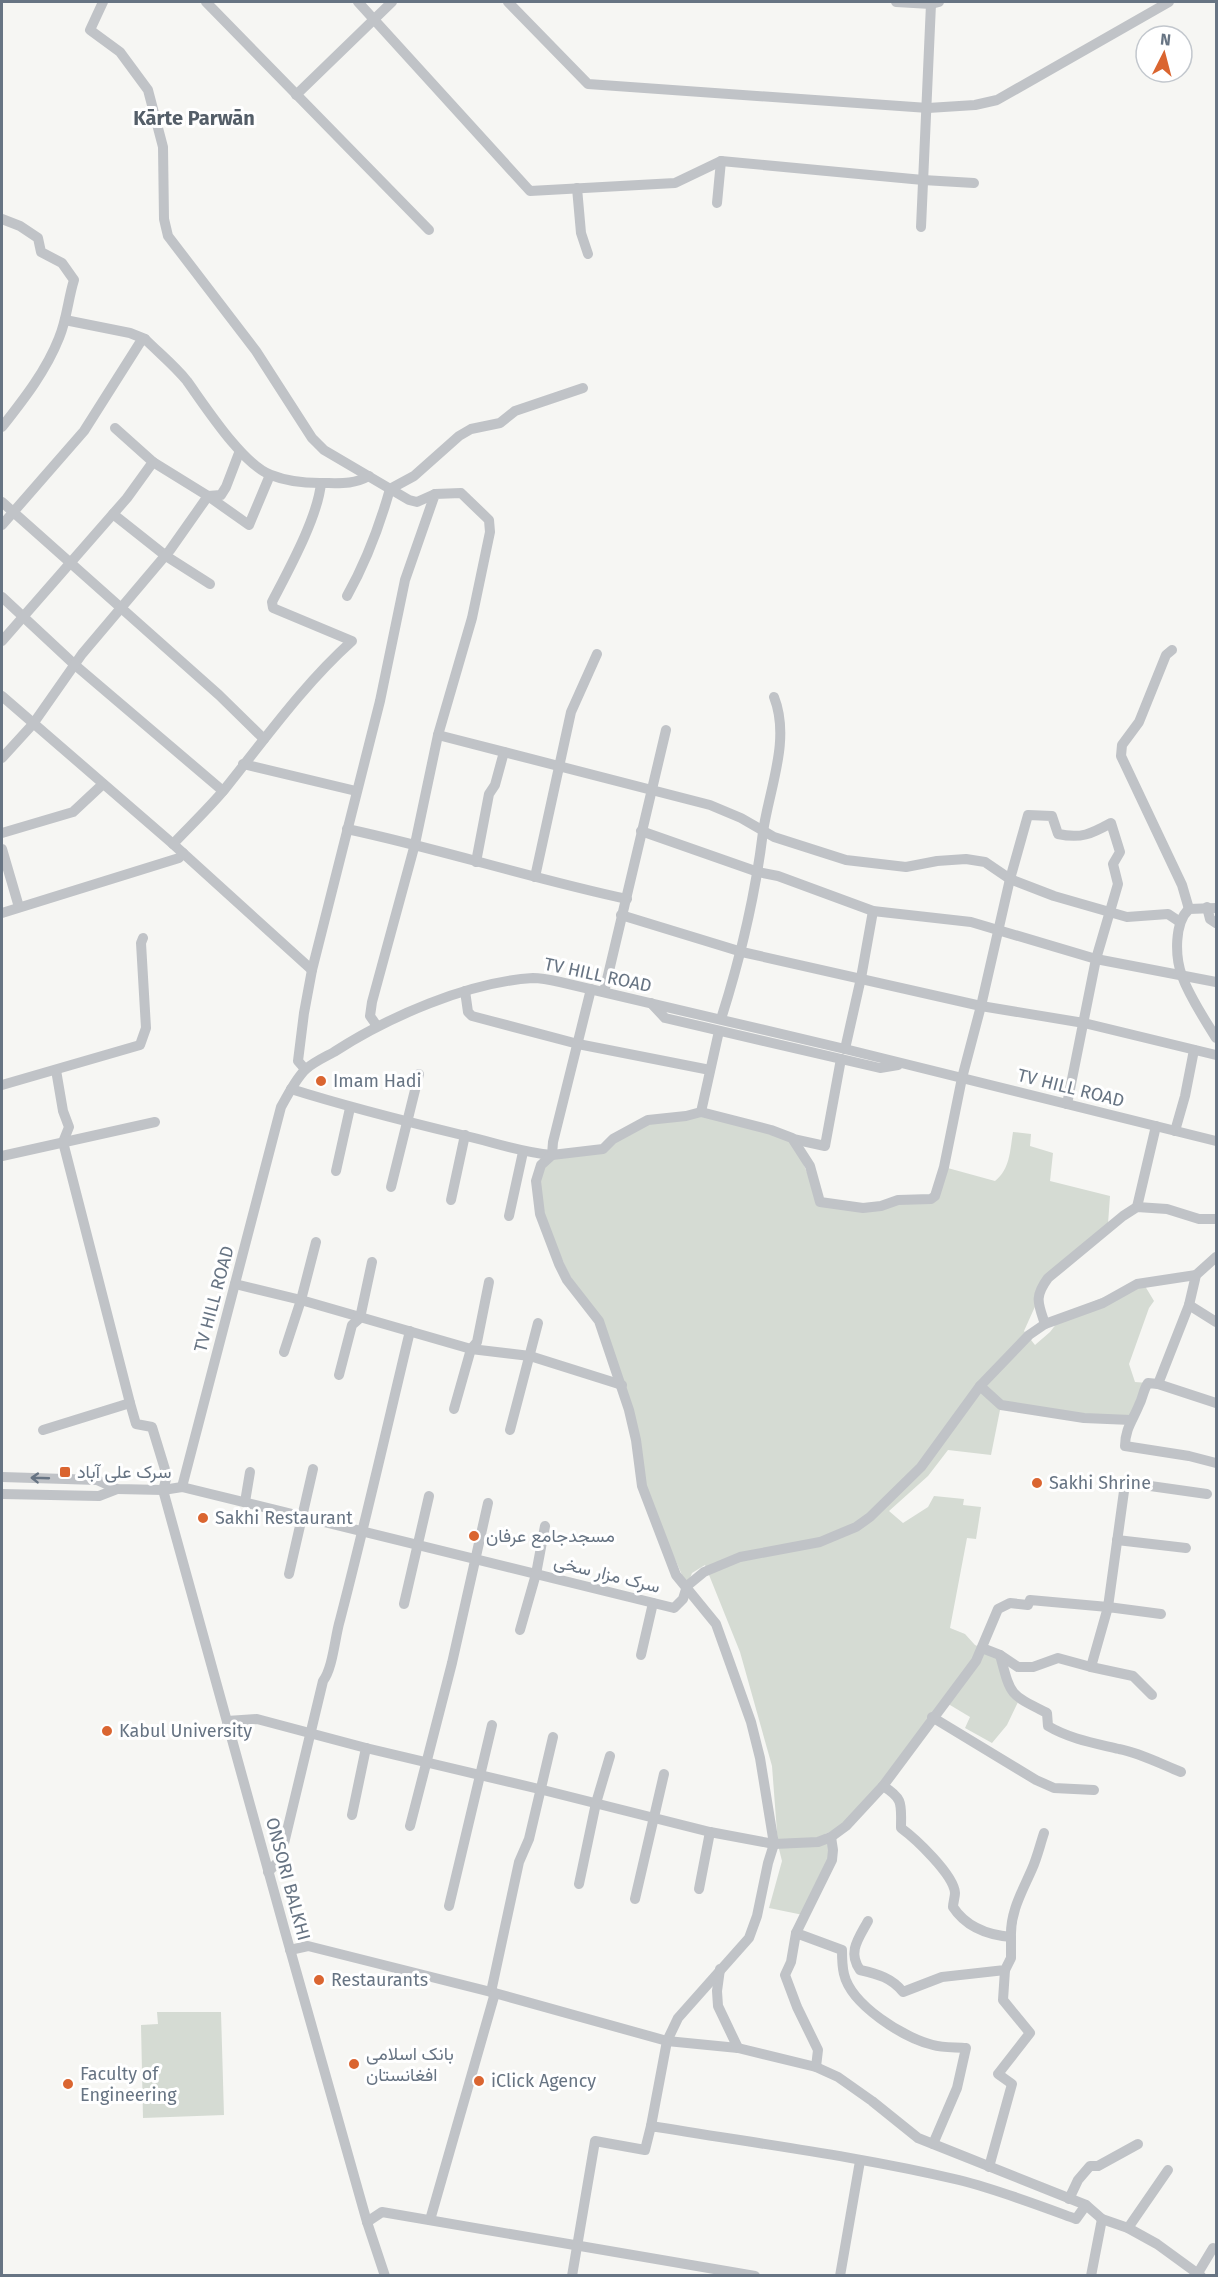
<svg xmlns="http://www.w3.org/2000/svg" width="1218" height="2277" font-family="'Fira Sans',Vazirmatn,sans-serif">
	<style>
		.green { fill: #d5dbd3 }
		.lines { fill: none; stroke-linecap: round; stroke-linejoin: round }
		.minor { stroke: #c0c3c7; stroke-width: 10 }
		.oneway { stroke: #677483 }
		.poi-dot { fill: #da6530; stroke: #fff; stroke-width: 2 }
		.labels { text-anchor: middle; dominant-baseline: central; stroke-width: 6; stroke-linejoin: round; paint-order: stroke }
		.street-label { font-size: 18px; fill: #677483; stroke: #fff }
		.poi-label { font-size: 18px; fill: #677483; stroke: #fff; text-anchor: start }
		.neighbourhood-label { font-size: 20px; font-weight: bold; fill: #545e68; stroke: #fff }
	</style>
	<rect width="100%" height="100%" fill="#f6f6f3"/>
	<g class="green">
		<path d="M701 1112 792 1138 820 1202 863 1208 931 1199 944 1167 995 1181C1010 1169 1010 1151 1013 1132L1031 1134 1030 1146 1053 1153 1050 1181 1110 1196 1108 1224 1051 1271 1024 1331 1035 1345 1050 1332 1064 1314 1142 1281 1154 1301 1149 1308 1129 1364 1135 1382 1148 1383 1131 1420 1001 1405 991 1455 948 1450 928 1476 889 1511 903 1523 928 1507 934 1496 964 1499 963 1505 981 1507 976 1539 967 1538 950 1628 965 1634 975 1645 1003 1657 1019 1700 1007 1725 992 1743 965 1728 970 1717 945 1702 850 1824 825 1834 830 1854 808 1916 769 1908 782 1861 778 1845 772 1766 740 1652 705 1565 692 1573 687 1586 642 1486 636 1440 599 1321 581 1298 540 1214 541 1165 552 1155 603 1149 648 1120Z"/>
		<polygon points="157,2012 221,2012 224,2115 143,2118 141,2025 158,2024"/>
	</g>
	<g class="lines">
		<g class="minor">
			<polyline points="103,2 90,30 120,52 148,90 163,147 164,219 168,236 256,351 312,438 324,450 409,500 417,502 435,494"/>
			<polyline points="206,2 429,230"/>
			<polyline points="358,2 530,191 675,183 721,161 923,180 974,183"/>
			<polyline points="508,2 588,84 928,108 975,105 997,100 1169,2"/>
			<polyline points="896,2 931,4 939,2"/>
			<polyline points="296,95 392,2"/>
			<polyline points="577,188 581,233 588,254"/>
			<polyline points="717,203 721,161"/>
			<path d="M2 219 20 226 38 238 41 252 62 263 74 280C68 299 67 319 59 338 46 371 24 399 2 427"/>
			<polyline points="921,227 931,4 929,2"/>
			<polyline points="65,320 130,333 145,339"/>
			<polyline points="153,462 208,496 249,525 270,475"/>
			<polyline points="2,502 219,695 264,739"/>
			<polyline points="113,514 166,556 210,584"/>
			<path d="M2 525 84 431 141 341 145 339C159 353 175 366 187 381 205 406 243 465 271 475 286 481 305 483 320 483 339 483 353 485 369 476"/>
			<path d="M347 596C366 562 379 528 390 489L414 476 459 436 471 429 500 423 515 411 583 388"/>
			<polyline points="2,597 75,665 223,791"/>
			<polyline points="2,641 127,498 153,462 115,428"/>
			<polyline points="1172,650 1166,655 1139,722 1122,745 1121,756 1182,885 1189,909"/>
			<polyline points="2,696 173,844 312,970"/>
			<polyline points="438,735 710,805 741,818 774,837 846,860 906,867 937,861 966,859 985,862 1010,879 1054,896 1127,917 1168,914 1180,922"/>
			<polyline points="2,758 33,724 82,654 170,550 208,496 221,495 226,487 239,453"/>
			<polyline points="243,764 356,791"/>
			<path d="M347 829C441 849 533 879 627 899"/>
			<polyline points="641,831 758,872 778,876 873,911 971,922 1096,959 1216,982"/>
			<polyline points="2,833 73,812 103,784"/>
			<path d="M173 844C190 826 208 809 224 790 265 739 303 685 352 641L273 608 272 602C288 571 318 517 321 483"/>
			<polyline points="2,849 19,907"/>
			<polyline points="476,862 489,794 495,785 504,752"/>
			<polyline points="535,877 571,712 597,654"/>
			<polyline points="1207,907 1210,919 1216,923"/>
			<path d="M1216 908 1189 909C1174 923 1175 957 1182 976 1190 998 1204 1018 1216 1038"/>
			<polyline points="2,913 179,858 183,853"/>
			<polyline points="621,915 742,952 981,1006 1084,1023 1216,1055"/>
			<polyline points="465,991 468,1012 472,1016 578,1044 710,1070"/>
			<polyline points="604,992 666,730"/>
			<polyline points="651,1003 665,1018 880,1068 898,1065"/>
			<path d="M721 1019C741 956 755 898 763 832 769 789 791 740 774 697"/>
			<polyline points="845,1049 861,978 873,911"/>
			<polyline points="305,1069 298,1061 304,1013 312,970 380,701 405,580 435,494 461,493 489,520 490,532 472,618 438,735 415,844 372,1002 370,1016 377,1026"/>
			<polyline points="56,1070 63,1111 69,1127 63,1142 130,1403 136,1424 152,1427 167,1476 163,1490 286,1935 367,2222 385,2276"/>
			<polyline points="2,1085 140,1045 146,1028 141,943 143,938"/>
			<path d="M291 1089C348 1107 404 1121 462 1135 494 1142 518 1152 552 1155"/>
			<polyline points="701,1112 719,1031"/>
			<polyline points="1175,1131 1185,1096 1194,1050"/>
			<polyline points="793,1139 825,1146 841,1059"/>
			<polyline points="552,1155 553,1142 591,989"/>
			<polyline points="2,1156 155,1122"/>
			<polyline points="336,1171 350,1108"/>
			<polyline points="391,1187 419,1074"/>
			<polyline points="451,1200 465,1135"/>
			<polyline points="1137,1207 1156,1126"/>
			<polyline points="509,1216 523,1152"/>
			<path d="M1216 1257 1196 1275 1189 1305 1158 1384 1148 1383C1143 1390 1143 1398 1139 1405 1133 1420 1125 1429 1125 1446L1189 1456 1216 1463"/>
			<polyline points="235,1284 301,1300 471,1349 530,1356 622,1385"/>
			<polyline points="1189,1305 1216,1322"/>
			<path d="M1045 1324C1038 1303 1034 1297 1048 1278L1123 1216 1137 1207 1167 1209 1199 1219H1216"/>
			<polyline points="284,1352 301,1300 316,1242"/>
			<polyline points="339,1375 352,1325 360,1318 372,1262"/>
			<polyline points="1158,1384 1216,1403"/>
			<polyline points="980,1386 1001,1405 1084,1418 1131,1420"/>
			<polyline points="454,1409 471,1349 477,1342 489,1282"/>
			<polyline points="43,1430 130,1403"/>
			<polyline points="510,1430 538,1323"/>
			<polyline points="2,1477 97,1480 117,1489 163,1490 182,1487 674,1608 683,1599 687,1586 704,1572 740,1557 820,1542 856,1527 870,1517 921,1467 980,1386 1029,1335 1045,1324 1103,1303 1137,1284 1196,1275"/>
			<path d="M182 1487 281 1107C288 1095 296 1078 306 1069 314 1062 325 1057 334 1052 388 1017 468 982 533 978 542 978 551 980 560 982L845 1049 1216 1141"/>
			<polyline points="2,1494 99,1496 117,1489"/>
			<polyline points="245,1502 250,1472"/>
			<polyline points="1117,1540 1186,1548"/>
			<polyline points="289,1574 313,1469"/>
			<polyline points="404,1604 429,1496"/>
			<polyline points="520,1630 536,1574 545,1526"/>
			<polyline points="982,1648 1000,1655 1018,1667 1033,1667 1058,1658 1091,1667 1108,1607 1161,1614"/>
			<polyline points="641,1655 653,1603"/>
			<path d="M1000 1655C1011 1696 1009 1694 1047 1713L1048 1726C1070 1739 1094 1743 1119 1749 1140 1753 1161 1764 1181 1772"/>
			<polyline points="1091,1667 1133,1676 1152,1695"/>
			<polyline points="932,1717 1036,1780 1054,1788 1094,1790"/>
			<polyline points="227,1721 257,1719 366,1748 539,1789 710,1832 774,1844 818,1842 831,1837 846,1826 883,1786 976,1661 998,1609 1010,1603 1028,1605 1030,1600 1108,1607 1125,1484 1129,1483 1207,1494"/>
			<path d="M883 1786C904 1799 901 1804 901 1828 916 1839 954 1875 955 1893 955 1897 953 1903 953 1907 966 1927 988 1935 1011 1937 1010 1912 1022 1892 1032 1869 1037 1858 1040 1845 1044 1833"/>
			<polyline points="352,1815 366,1748"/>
			<polyline points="410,1826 452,1663 488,1503"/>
			<path d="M268 1872 280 1860 323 1681C333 1668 335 1636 340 1620 365 1524 387 1427 410 1331"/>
			<polyline points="579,1884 596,1803 610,1756"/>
			<polyline points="699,1889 710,1832"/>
			<polyline points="635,1899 664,1774"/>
			<polyline points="449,1906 492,1725"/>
			<path d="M868 1921C859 1938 847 1952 860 1970 878 1974 892 1978 903 1992L942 1977 1005 1970 1011 1958V1937"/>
			<path d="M796 1933 842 1950C842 1958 842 1966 844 1974 851 2005 904 2038 933 2045 943 2048 956 2047 966 2048L957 2088 933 2144"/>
			<polyline points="290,1950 308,1946 491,1992 667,2041 738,2048 816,2067 838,2077 872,2101 918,2138 1086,2205 1102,2219 1128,2228 1157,2244 1201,2276"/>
			<polyline points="720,1969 717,1991 718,2006 738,2048"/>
			<polyline points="491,1992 519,1862 529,1839 553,1737"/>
			<polyline points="816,2067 818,2050 797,2007 785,1975 791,1962 796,1933 832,1860 833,1850 831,1837"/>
			<path d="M651 2126 667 2041 678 2018 749 1938 757 1916 768 1863 774 1844 760 1758 751 1722 716 1624 676 1575 642 1486 636 1440 629 1410 599 1321 567 1280 559 1264 540 1214 536 1181 541 1165 552 1155 603 1149 613 1139 648 1120 686 1116 701 1112 771 1130 792 1138 810 1166 820 1202 863 1208 881 1206 898 1200 931 1199 935 1196 944 1167 962 1078 981 1006 1010 879 1028 815 1052 816 1058 834C1081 839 1091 834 1111 823L1120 852 1113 864 1118 884 1096 959 1067 1104"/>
			<polyline points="989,2167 1012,2084 998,2074 1030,2033 1003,2000 1005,1970"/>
			<polyline points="1069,2199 1078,2180 1090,2166 1098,2166 1138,2144"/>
			<polyline points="430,2220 495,1993"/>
			<polyline points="367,2222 382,2212 755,2276"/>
			<polyline points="1128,2228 1168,2170"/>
			<polyline points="1198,2273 1213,2248"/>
			<path d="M572 2276 595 2141 645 2150 651 2126C753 2143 858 2156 959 2180 999 2190 1038 2205 1076 2219L1086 2205"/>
			<polyline points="840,2276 860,2161"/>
			<polyline points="1091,2276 1102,2219"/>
		</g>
	</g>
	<defs><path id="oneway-shaft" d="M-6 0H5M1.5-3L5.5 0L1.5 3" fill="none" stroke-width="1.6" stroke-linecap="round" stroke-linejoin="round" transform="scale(1.5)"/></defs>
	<use class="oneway" href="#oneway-shaft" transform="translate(40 1478) rotate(-178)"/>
	<g class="poi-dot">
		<circle cx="321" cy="1081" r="6"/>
		<rect x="59" y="1466" width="12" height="12" rx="3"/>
		<circle cx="1037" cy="1483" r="6"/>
		<circle cx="203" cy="1518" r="6"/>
		<circle cx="474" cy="1536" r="6"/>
		<circle cx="107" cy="1731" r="6"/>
		<circle cx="319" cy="1980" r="6"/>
		<circle cx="354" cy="2064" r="6"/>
		<circle cx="479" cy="2081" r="6"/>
		<circle cx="68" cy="2084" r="6"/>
	</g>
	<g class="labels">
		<g class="street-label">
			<text transform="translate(598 975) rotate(12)">TV HILL ROAD</text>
			<text transform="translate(1071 1088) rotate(14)">TV HILL ROAD</text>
			<text transform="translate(214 1299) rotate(-75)">TV HILL ROAD</text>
			<text transform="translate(607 1574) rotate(14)">سرک مزار سخی</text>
			<text transform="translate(288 1879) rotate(75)">ONSORI BALKHI</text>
		</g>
		<g class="poi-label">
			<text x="333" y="1081">Imam Hadi</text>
			<text x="77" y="1472">سرک علی آباد</text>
			<text x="1049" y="1483">Sakhi Shrine</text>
			<text x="215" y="1518">Sakhi Restaurant</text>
			<text x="486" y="1536">مسجدجامع عرفان</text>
			<text x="119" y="1731">Kabul University</text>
			<text x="331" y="1980">Restaurants</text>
			<text x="366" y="2054">بانک اسلامی<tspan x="366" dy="21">افغانستان</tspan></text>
			<text x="80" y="2074">Faculty of<tspan x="80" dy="21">Engineering</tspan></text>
			<text x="491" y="2081">iClick Agency</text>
		</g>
		<g class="neighbourhood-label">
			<text x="194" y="118">Kārte Parwān</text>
		</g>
	</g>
	<rect width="1218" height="2277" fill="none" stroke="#677483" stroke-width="6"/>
	<g transform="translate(1164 54) rotate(6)"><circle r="28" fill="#ffffff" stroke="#c2c7cd" stroke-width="1.5"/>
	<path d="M0-4.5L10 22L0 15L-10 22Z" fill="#da6530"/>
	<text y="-9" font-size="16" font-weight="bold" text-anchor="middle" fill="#677483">N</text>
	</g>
</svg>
